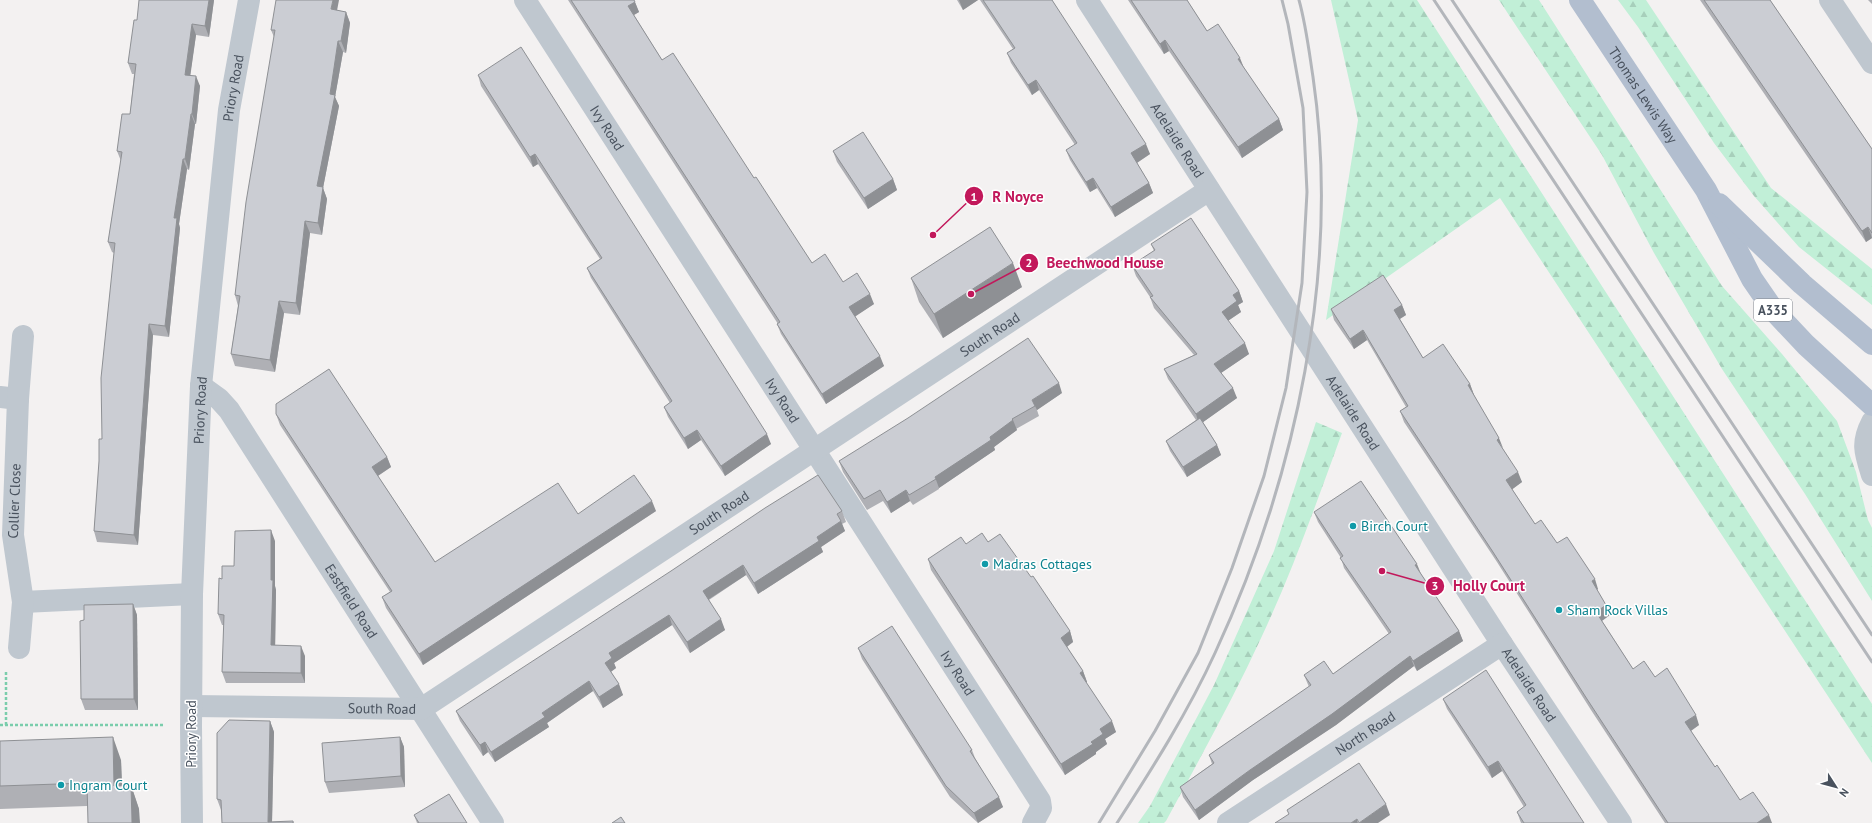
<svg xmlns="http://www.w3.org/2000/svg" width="1872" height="823" font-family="'PT Sans',sans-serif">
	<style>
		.forest { fill: url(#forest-firs) }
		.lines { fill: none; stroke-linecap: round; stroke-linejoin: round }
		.path { stroke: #7acdac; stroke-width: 2.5; stroke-dasharray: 3 2; stroke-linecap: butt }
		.minor { stroke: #bfc7cf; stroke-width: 22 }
		.major { stroke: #b2becf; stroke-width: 22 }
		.rail { stroke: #b3b6bb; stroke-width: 3 }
		.wall { fill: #afb0b5 }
		.shaded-wall { fill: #8e9094 }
		.building { fill: #cbcdd3; stroke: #8e9094 }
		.culture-dot { fill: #0f9aa8; stroke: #fff; stroke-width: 1.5 }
		.labels { text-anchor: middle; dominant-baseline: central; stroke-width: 3; stroke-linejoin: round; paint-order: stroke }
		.shield { fill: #fff; stroke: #80868e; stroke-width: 1 }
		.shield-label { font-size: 13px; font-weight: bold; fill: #49525e }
		.street-label { font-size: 14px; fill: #49525e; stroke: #fff }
		.culture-label { font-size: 14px; fill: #0d838f; stroke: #fff; text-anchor: start }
		.leader { fill: none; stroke: #c2185b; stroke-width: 1.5 }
		.callout-dot { fill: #c2185b; stroke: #fff; stroke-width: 1.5 }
		.mark-label { font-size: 12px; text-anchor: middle; font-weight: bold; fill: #fff }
		.callout-label { font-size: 15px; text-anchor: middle; font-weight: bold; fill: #c2185b; stroke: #fff; stroke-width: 3; stroke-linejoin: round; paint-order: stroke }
	</style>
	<defs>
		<pattern id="forest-firs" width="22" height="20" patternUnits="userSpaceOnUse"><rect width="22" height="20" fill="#c1efd7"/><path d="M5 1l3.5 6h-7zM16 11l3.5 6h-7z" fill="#a7cfbb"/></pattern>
	</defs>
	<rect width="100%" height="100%" fill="#f3f1f1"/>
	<g class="forest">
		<polygon points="1331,0 1417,0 1872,704 1872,763 1500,198 1326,320 1358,120"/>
		<polygon points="1499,0 1539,0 1722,286 1782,354 1837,421 1856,472 1868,520 1872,528 1872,601 1805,494 1722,369 1654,253 1602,155"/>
		<polygon points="1618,0 1646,0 1771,188 1872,269 1872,305 1799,247 1754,196 1714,143 1638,27"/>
		<path d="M1316 422 1342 433C1317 501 1293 570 1262 636 1233 699 1199 760 1166 821L1164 823H1138L1150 806 1214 685 1274 551Z"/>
	</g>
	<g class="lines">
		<g class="path">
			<polyline points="6,672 6,725"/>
			<polyline points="0,725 164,725"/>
		</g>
		<g class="minor">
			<path id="s1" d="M525 0 1040 801 1041 808 1033 823"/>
			<path id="s2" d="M1087 0 1502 644 1621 823"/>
			<polyline points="1830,0 1872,63"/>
			<path id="s3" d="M201 386 219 399 229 410 493 823"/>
			<polyline points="0,397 18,399"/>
			<path d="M1872 422C1861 443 1865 453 1872 475"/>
			<polyline points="23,602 192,594"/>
			<path id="s4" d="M19 648 23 602 13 535 18 399 23 336"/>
			<path id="s5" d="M192 706 421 709 1209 190"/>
			<path id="s6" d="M192 823 191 726 192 594 201 386 229 110 249 0"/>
			<path id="s7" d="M1228 823 1502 644"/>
		</g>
		<g class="major">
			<path id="s8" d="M1580 0 1706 190 1752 279 1774 311 1806 345 1872 405"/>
			<polyline points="1719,204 1802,284 1872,344"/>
		</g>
		<g class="rail">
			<polyline points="1434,0 1872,662"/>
			<polyline points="1452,0 1872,635"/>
			<polyline points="1099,823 1155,731 1198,653 1232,568 1264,476 1286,388 1302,283 1307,192 1303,108 1288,24 1282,0"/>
			<path d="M1117 823C1152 769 1188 712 1215 653 1296 478 1341 269 1313 77 1309 51 1306 25 1299 0"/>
		</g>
	</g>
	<g class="wall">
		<polygon points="214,0 209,37 196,35 190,75 200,86 196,124 195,124 189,170 187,169 179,224 180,228 169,337 153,335 138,545 97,542 94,531 102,439 114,253 112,252 108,242 121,161 117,151 130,114 134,74 132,74 128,63 137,20"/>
		<polygon points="568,0 634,0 639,12 634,15 662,60 754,178 812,263 843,282 874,304 855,316 884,366 826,404 781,334 777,324 778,324"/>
		<polygon points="957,0 978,0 963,10"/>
		<polygon points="980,0 1052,0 1150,154 1137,163 1149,183 1153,193 1115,217 1097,188 1090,192 1070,160 1066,150 1075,145 1039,90 1032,95 1011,63 1007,53 1013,49"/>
		<polygon points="1128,0 1187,0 1207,31 1244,68 1279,119 1283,130 1242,158 1169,51 1164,54"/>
		<polygon points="1700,0 1770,0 1872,149 1872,238 1866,242"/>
		<polygon points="1868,0 1872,0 1872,4"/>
		<polygon points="337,10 346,12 350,23 346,53 343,52 335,97 339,106 323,188 327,199 322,235 310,233 300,315 284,313 275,372 235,366 231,354 238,306 235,295 274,37 271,30"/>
		<polygon points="478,75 771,444 725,476 701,440 688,449 668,417 664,407 670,403 591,278 587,268 600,259 538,164 533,167 481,86"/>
		<polygon points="833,151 893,179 897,190 868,209 837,162"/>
		<polygon points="1151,244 1239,291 1243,302 1238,305 1241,312 1228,321 1249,354 1221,373 1237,398 1203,422 1217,445 1221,455 1187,477 1170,451 1166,441 1196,420 1168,379 1164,369 1194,355 1154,308 1150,297 1136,276 1132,265 1154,251"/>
		<polygon points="911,278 1022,287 943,338 919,302"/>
		<polygon points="1402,305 1406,315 1400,319 1423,358 1470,384 1474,395 1503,449 1522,482 1512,489 1535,524 1557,543 1598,589 1597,590 1606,605 1610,615 1602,621 1633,669 1655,677 1699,725 1691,731 1715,767 1740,800 1772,823 1665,823 1591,710 1497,562 1404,422 1400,411 1406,407 1367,340 1354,349 1334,320 1331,309"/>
		<polygon points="1062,393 1037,410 1039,416 1016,429 1017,430 994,447 995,450 939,488 939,489 913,505 910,501 891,513 883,501 867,510 843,472 839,461"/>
		<polygon points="276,414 387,457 391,467 378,476 435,562 578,514 656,511 423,665 386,608 382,597 390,592 280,425"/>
		<polygon points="842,511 846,522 842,524 845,531 821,547 823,552 758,594 746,575 709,600 725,630 690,653 672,625 614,663 616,668 611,672 623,695 603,708 593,691 547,723 549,727 495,762 488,752 483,756 460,721 456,711"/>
		<polygon points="1314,512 1421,574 1459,631 1463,641 1417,671 1414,666 1336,725 1253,780 1199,820 1183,797 1180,787 1212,764 1209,755 1309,687 1304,675 1333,674 1389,634 1344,568 1341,558 1318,522"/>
		<polygon points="275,541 275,586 276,590 275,645 305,656 305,683 226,683 222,672 224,625 222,625 218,614 222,579 234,566"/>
		<polygon points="966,544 1070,631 1073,642 1067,647 1083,671 1087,682 1086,682 1116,732 1105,739 1107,744 1096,752 1096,754 1065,775 931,570 928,559"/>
		<polygon points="133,604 137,615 138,710 85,710 81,699 84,620"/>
		<polygon points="858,648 972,750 975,758 1003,807 978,823 950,797 862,659"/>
		<polygon points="1443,699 1584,823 1521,823 1517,812 1524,807 1502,771 1492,778 1447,709"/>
		<polygon points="270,721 274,732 272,822 293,821 294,823 222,823 221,810 217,799"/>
		<polygon points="400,737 404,747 405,787 329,793 325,782"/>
		<polygon points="0,741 121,760 122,786 131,785 139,809 87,806 0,809"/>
		<polygon points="414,815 467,823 417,823"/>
	</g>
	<g class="shaded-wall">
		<polygon points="209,0 214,0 209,37 205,26"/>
		<polygon points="333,0 339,0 335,21 331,9"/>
		<polygon points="959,0 978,0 963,10"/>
		<polygon points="635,2 639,12 632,16 628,6"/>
		<polygon points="346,12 350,23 346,53 341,41"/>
		<polygon points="192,24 196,35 189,85 185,75"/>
		<polygon points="1165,40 1169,51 1164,54 1160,44"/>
		<polygon points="338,41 343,52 335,97 339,106 323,188 327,199 322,235 318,223 317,186 330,94"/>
		<polygon points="1240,58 1244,68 1238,59"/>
		<polygon points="196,76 200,86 196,124 192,114"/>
		<polygon points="1036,80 1039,90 1032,95 1028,85"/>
		<polygon points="191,114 195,124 189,170 185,159"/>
		<polygon points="1279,119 1283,130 1242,158 1238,147"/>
		<polygon points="1146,144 1150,154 1135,164 1131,153"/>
		<polygon points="535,154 538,164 533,167 530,157"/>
		<polygon points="183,159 187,169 179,224 180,228 169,337 165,326 174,218"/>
		<polygon points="1093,178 1097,188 1090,192 1086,182"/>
		<polygon points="893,179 897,190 868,209 864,198"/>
		<polygon points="1149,183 1153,193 1115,217 1111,207"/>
		<polygon points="305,221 310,233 300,315 296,303"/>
		<polygon points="1868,227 1872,238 1866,242 1862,231"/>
		<polygon points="1013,263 1022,287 943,338 934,314"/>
		<polygon points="1239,291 1243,302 1238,305 1241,312 1226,322 1222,312 1233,295"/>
		<polygon points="870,294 874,304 853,318 849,307"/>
		<polygon points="279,301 284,313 275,372 270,360"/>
		<polygon points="1402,305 1406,315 1398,320 1394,310"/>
		<polygon points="149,324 153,335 138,545 134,535"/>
		<polygon points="1363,330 1367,340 1354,349 1350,339"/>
		<polygon points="1245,343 1249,354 1218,375 1214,364"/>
		<polygon points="880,356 884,366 826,404 822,394"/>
		<polygon points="1059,383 1062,393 1037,410 1032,400"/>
		<polygon points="1470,384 1474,395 1468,385"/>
		<polygon points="1233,388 1237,398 1199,425 1196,414"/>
		<polygon points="1013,420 1017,430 994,447 995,450 939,488 935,477"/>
		<polygon points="697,430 701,440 688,449 684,438"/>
		<polygon points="767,434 771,444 725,476 721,466"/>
		<polygon points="1499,438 1503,448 1497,440"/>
		<polygon points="1217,445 1221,455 1187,477 1183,467"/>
		<polygon points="387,457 391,467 376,477 372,467"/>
		<polygon points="1518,472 1522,482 1510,491 1506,480"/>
		<polygon points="906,490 910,501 891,513 887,502"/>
		<polygon points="652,501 656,511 423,665 419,654"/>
		<polygon points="841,521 845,531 821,547 823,552 758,594 754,583 817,537"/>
		<polygon points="271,530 275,541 275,586 276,590 275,656 271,645"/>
		<polygon points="1417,564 1421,574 1415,565"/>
		<polygon points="743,565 746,575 706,601 703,591"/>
		<polygon points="1595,579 1598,589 1595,591 1592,581"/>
		<polygon points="133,604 137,615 138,710 134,699"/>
		<polygon points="1606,605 1610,615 1600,622 1596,612"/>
		<polygon points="669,615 672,625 614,663 616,668 609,673 605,663 609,653"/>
		<polygon points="721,619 725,630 690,653 687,642"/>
		<polygon points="1070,631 1073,642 1065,648 1061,638"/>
		<polygon points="1459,631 1463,641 1417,671 1413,661"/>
		<polygon points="301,646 305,656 305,683 301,673"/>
		<polygon points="1410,656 1414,666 1336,725 1253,780 1199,820 1195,810 1250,770"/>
		<polygon points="1083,671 1087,682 1084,684 1080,673"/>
		<polygon points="589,681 593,691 547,723 549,727 495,762 491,752 542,713"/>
		<polygon points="619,684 623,695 603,708 599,697"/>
		<polygon points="1696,715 1699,725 1689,732 1685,722"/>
		<polygon points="270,721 274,732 272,823 268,822"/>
		<polygon points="1112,721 1116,732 1105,739 1107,744 1096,752 1096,754 1065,775 1061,764 1091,742 1100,729"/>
		<polygon points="113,737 121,760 123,809 114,786"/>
		<polygon points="400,737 404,747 405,787 401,776"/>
		<polygon points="485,742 488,752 483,756 480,745"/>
		<polygon points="1498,761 1502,771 1492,778 1488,767"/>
		<polygon points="131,785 139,809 140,823 132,823"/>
		<polygon points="999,797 1003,807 978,823 974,813"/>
		<polygon points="1386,804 1390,815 1378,823 1359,823"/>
		<polygon points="1769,815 1772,823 1757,823"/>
		<polygon points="1357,819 1358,823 1351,823"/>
	</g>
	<g class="building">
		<polygon points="139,0 209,0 205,26 192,24 185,75 196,76 192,114 191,114 185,159 183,159 174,218 177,218 165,326 149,324 134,535 94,531 99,461 99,439 102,439 101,378 115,243 108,242 122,152 117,151 122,114 130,114 136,64 128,63 134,20 137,20"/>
		<polygon points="276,0 333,0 331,9 346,12 341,41 338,41 334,68 330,94 335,95 317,186 323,187 318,223 305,221 296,303 279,301 270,360 231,354 240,296 235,295 246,202 275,30 271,30"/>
		<polygon points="571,0 634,0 635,2 628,6 662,60 673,53 754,178 756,177 812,263 825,254 843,282 857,273 870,294 849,307 880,356 822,394 777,324 780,322"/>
		<polygon points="983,0 1052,0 1146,144 1131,153 1149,183 1111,207 1093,178 1086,182 1066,150 1077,143 1036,80 1028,85 1007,53 1015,48"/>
		<polygon points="1131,0 1187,0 1207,31 1218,24 1240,58 1238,59 1279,119 1238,147 1165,40 1160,44"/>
		<polygon points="1704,0 1770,0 1872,149 1872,233 1868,227 1862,231"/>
		<polygon points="521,47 767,434 721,466 697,430 684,438 664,407 672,401 587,268 602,258 535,154 530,157 478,75"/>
		<polygon points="863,132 893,179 864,198 833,151"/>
		<polygon points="1191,218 1239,291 1233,295 1237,301 1222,312 1245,343 1214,364 1233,388 1196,414 1164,369 1197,354 1150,297 1153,296 1132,265 1155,250 1151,244"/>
		<polygon points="990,227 1013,263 934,314 911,278"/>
		<polygon points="1383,275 1402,305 1394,310 1423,358 1443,344 1470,384 1468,385 1499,438 1497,440 1518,472 1506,480 1535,524 1541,520 1557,543 1567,537 1595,579 1592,581 1606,605 1596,612 1633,669 1644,661 1655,677 1667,668 1696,715 1685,722 1715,767 1717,765 1740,800 1753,792 1769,815 1757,823 1668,823 1587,699 1493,552 1400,411 1408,406 1363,330 1350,339 1331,309"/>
		<polygon points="1028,338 1059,383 1032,400 1035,406 1012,419 1013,420 990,437 991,440 935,477 936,479 909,495 906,490 887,502 880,490 864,499 839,461 908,418"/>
		<polygon points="329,369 387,457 372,467 435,562 558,483 578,514 634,475 652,501 419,654 382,597 392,591 276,414 276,404"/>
		<polygon points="1200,418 1217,445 1183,467 1166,441"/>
		<polygon points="818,475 842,511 837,514 841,521 817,537 819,541 754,583 743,565 703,591 721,619 687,642 669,615 609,653 612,658 605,663 619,684 599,697 589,681 542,713 545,717 491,752 485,742 480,745 456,711 671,571 765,508"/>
		<polygon points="1361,481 1417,564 1415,565 1459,631 1413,661 1410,656 1332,714 1250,770 1195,810 1180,787 1214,763 1209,755 1311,685 1304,675 1324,661 1333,674 1391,632 1340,558 1343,556 1314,512"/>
		<polygon points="271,530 271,580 273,580 271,645 301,646 301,673 222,672 224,615 218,614 219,578 222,579 222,566 234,566 235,531"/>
		<polygon points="982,533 988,542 1000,534 1031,577 1033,576 1070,631 1061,638 1083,671 1080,673 1112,721 1100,729 1103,734 1091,742 1093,744 1061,764 928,559 961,537 966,544"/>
		<polygon points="133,604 134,699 81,699 80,621 84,620 84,605"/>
		<polygon points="892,626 972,750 970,751 999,797 974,813 946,786 858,648"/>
		<polygon points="1486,670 1584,823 1524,823 1517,812 1526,805 1498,761 1488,767 1443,699"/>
		<polygon points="229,720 270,721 268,822 293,821 293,823 222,823 221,800 217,799 217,733"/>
		<polygon points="113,737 114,786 131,785 132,823 88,823 87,783 0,786 0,741"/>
		<polygon points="400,737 401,776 325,782 322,743"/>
		<polygon points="1359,763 1386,804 1359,823 1357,819 1351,823 1275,823 1289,814 1287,810"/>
		<polygon points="449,794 467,823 419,823 414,815"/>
		<polygon points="621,817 625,823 612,823"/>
	</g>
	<g class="culture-dot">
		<circle cx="1353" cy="526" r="4"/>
		<circle cx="985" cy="564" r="4"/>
		<circle cx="1559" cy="610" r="4"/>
		<circle cx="61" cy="785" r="4"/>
	</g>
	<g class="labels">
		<rect class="shield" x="1754" y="299" width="38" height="22" rx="3"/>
		<g class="shield-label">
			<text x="1773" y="310">A335</text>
		</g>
		<g class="street-label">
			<text stroke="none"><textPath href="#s6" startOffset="737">Priory Road</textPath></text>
			<text stroke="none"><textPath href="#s8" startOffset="114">Thomas Lewis Way</textPath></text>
			<text stroke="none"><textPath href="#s1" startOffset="152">Ivy Road</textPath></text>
			<text stroke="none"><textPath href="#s2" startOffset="167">Adelaide Road</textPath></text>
			<text stroke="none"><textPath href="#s5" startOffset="910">South Road</textPath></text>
			<text stroke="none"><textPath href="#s1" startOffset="476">Ivy Road</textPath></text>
			<text stroke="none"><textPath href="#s6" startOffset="413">Priory Road</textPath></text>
			<text stroke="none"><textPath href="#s2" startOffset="491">Adelaide Road</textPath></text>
			<text stroke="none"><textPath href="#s4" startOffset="148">Collier Close</textPath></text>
			<text stroke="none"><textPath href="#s5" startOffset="586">South Road</textPath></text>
			<text stroke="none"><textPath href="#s3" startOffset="264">Eastfield Road</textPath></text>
			<text stroke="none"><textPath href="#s1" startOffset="800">Ivy Road</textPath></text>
			<text stroke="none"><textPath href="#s2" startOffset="815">Adelaide Road</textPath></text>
			<text stroke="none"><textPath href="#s5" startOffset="190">South Road</textPath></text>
			<text transform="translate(191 734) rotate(-90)">Priory Road</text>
			<text stroke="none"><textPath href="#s7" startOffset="164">North Road</textPath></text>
		</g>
		<g class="culture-label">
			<text x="1361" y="526">Birch Court</text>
			<text x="993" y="564">Madras Cottages</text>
			<text x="1567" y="610">Sham Rock Villas</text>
			<text x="69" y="785">Ingram Court</text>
		</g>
	</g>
	<path class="leader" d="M933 235L974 196M971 294L1029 263M1382 571L1435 586"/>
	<g class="callout-dot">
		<circle cx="933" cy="235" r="4"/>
		<circle cx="971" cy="294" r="4"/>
		<circle cx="1382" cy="571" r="4"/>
		<circle cx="974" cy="196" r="10"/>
		<circle cx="1029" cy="263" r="10"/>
		<circle cx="1435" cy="586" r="10"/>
	</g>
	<g class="mark-label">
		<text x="974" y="201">1</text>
		<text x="1029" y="267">2</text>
		<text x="1435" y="590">3</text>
	</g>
	<g class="callout-label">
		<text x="1018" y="202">R Noyce</text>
		<text x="1105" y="268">Beechwood House</text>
		<text x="1489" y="591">Holly Court</text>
	</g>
	<g transform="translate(1836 787) rotate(126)" stroke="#ffffff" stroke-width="3" paint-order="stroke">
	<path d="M0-3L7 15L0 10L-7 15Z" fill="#49525e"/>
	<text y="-6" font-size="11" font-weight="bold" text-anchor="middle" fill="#49525e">N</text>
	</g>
</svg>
